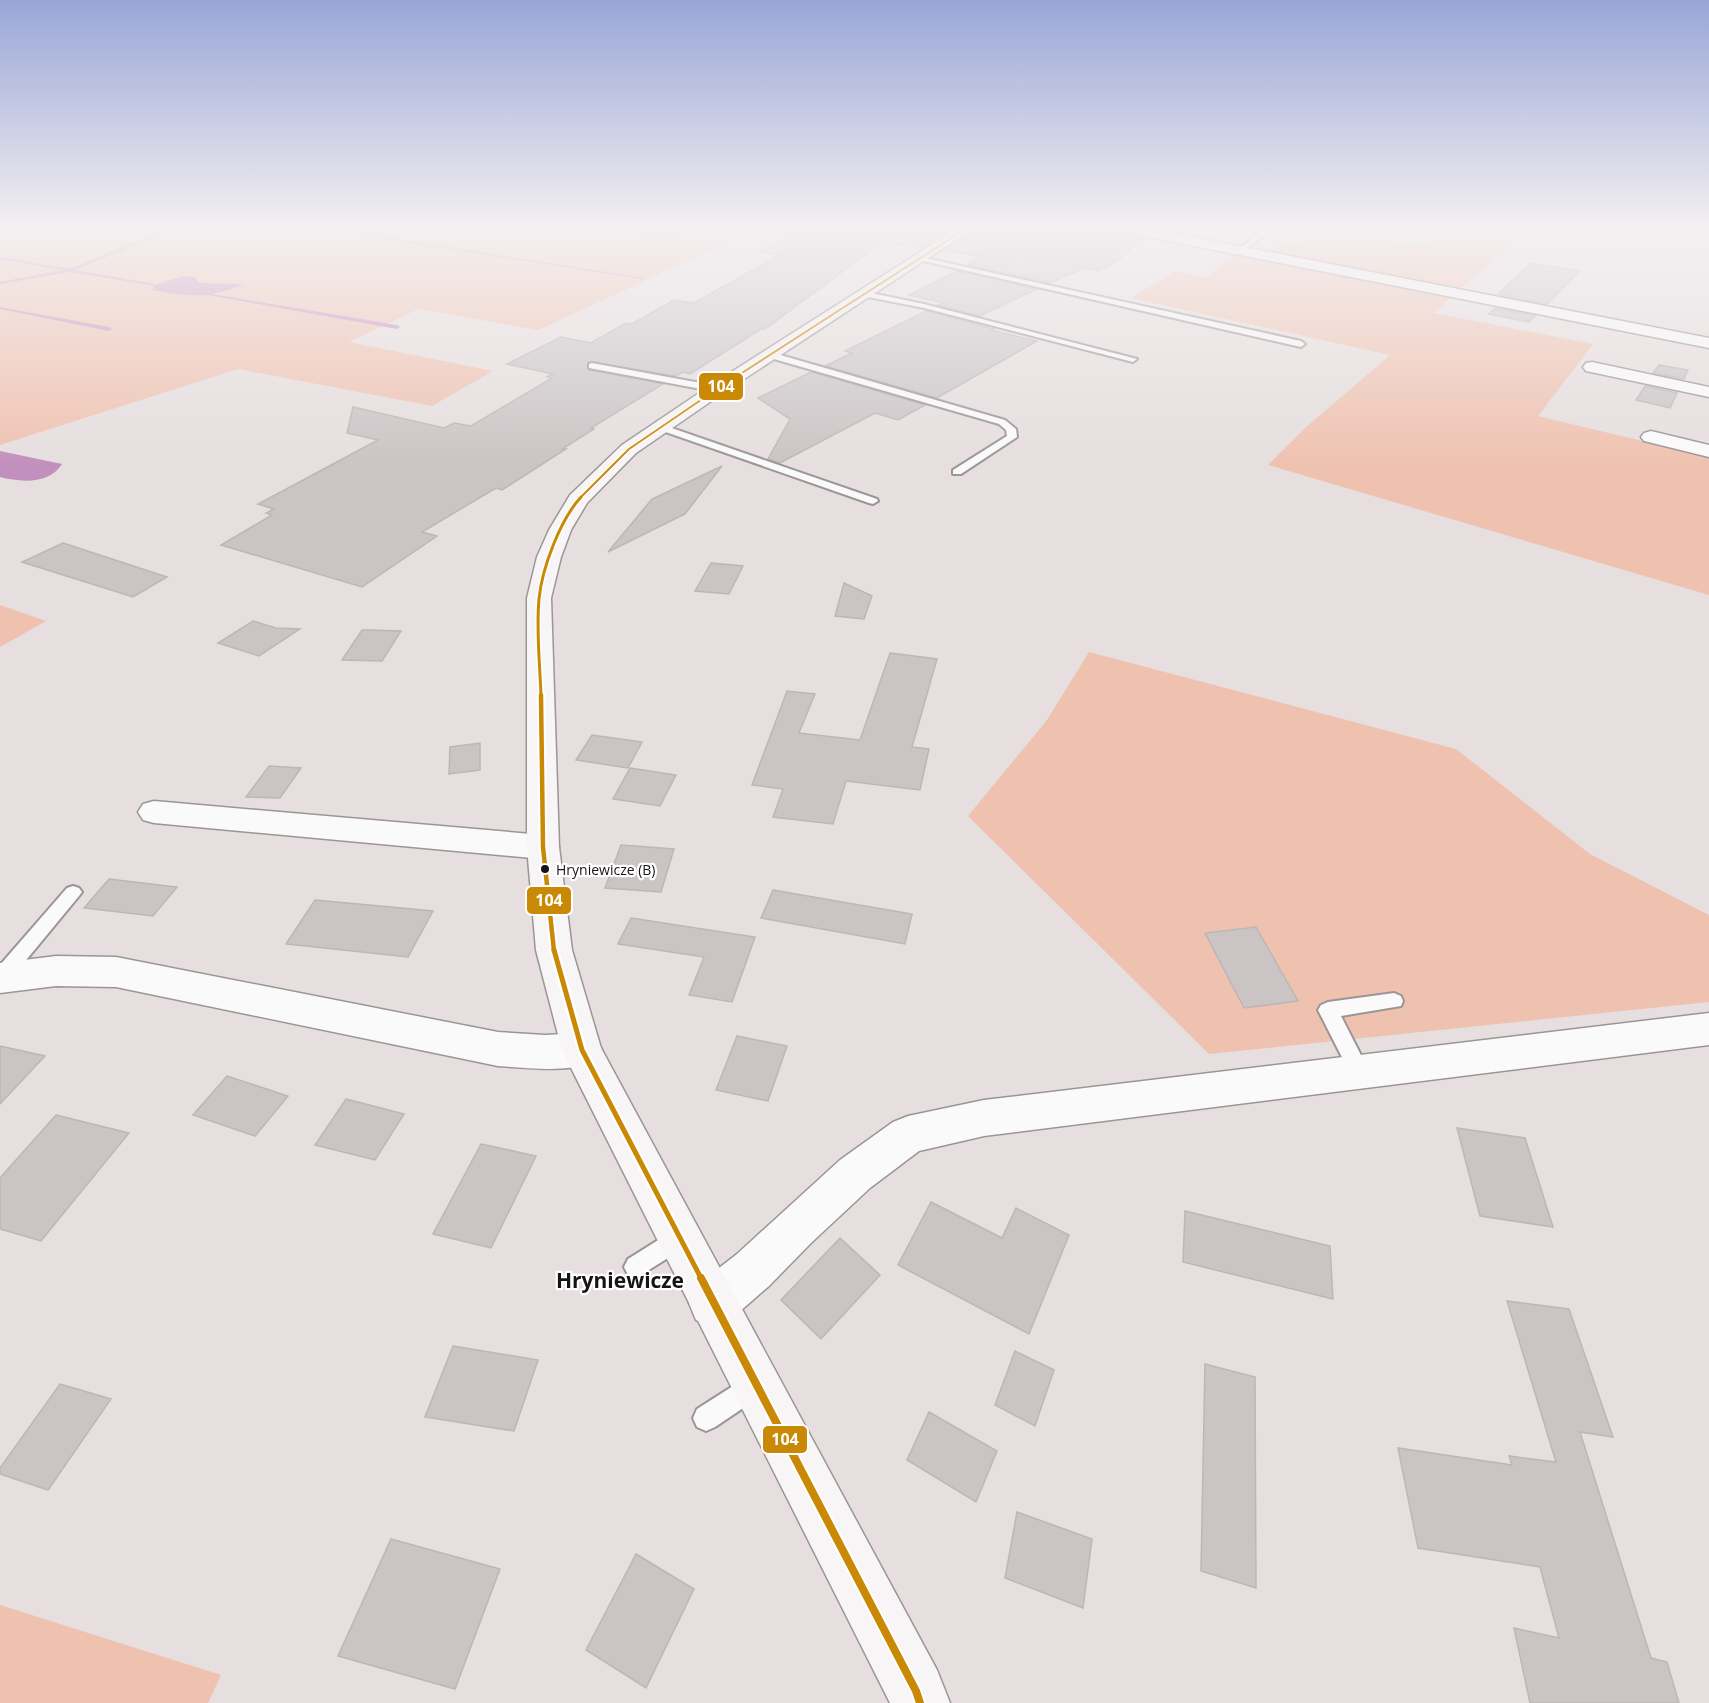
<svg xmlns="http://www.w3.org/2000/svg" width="1709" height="1703" font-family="'Open Sans',sans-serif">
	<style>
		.green { fill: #efc2b0 }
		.water { fill: #c290bd }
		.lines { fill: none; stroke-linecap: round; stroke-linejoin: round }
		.stream { fill: #c290bd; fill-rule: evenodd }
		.building { fill: #cac4c5; stroke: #bdb6b7; stroke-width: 1.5 }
		.lane-casing { stroke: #9b9596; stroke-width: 4 }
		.street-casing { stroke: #9b9596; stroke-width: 3 }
		.secondary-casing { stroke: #9b9596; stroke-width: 3 }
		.lane { fill: #fbfafa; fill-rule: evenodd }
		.street { fill: #fbfafa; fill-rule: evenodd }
		.secondary { fill: #f8f5f6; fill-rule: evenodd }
		.bus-1-far4-casing { stroke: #fff; stroke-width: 4.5 }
		.bus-1-far3-casing { stroke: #fff; stroke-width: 6 }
		.bus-1-far2-casing { stroke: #fff; stroke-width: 9 }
		.bus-1-far1-casing { stroke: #fff; stroke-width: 10 }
		.bus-1-casing { stroke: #fff; stroke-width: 12 }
		.bus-1-far4 { stroke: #ca8904; stroke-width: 2 }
		.bus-1-far3 { stroke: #ca8904; stroke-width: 3 }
		.bus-1-far2 { stroke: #ca8904; stroke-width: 4.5 }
		.bus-1-far1 { stroke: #ca8904; stroke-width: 5 }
		.bus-1 { stroke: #ca8904; stroke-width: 8 }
		.bus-dot { fill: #181314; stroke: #fff; stroke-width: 2 }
		.labels { text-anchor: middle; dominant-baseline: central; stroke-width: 4.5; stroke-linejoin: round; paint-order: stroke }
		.bus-label { font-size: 14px; fill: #181314; stroke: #fff; text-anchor: start }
		.near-quarter-label { font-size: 21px; font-weight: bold; fill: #181314; stroke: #fff }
		.line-badge { stroke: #fff; stroke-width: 2 }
		.badge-label { font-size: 16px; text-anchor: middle; font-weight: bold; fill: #fff }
	</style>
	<rect width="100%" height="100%" fill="#e6dedf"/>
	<g class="green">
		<polygon points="763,226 538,330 418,309 349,342 493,371 432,406 238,369 0,445 0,227"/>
		<polygon points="1451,226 1533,226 1459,290 1253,251 1347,233 1424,246"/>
		<polygon points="1231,253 1450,298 1434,313 1593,344 1538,416 1709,457 1709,595 1268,465 1305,428 1390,355 1131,298 1176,271 1207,278"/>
		<polygon points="0,605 46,621 0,647"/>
		<polygon points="1089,652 1456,749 1590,854 1709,915 1709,1002 1209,1054 968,816 1047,720"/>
		<polygon points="0,1605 221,1675 208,1703 0,1703"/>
	</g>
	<g class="water">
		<path d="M643 227H657L682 232 680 236C663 240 646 240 631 233L634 229Z"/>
		<path d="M184 276 195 277 198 282C213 285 229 282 244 285 203 299 194 297 152 290L155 285Z"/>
		<path d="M0 451 62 464C49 485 20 482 0 477Z"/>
	</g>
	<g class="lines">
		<g class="stream">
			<polygon points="174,226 181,226 75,270 166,286 168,288 70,272 0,284 0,282 63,270 0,259 0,257 69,269"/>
			<polygon points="300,226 313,226 644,278 642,279"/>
			<polygon points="752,226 800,234 802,235 800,236 738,226"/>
			<polygon points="200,292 397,325 400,327 397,329 202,294"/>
			<polygon points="0,307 109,327 112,329 109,331 0,309"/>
		</g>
	</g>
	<g class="building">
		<polygon points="802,226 956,226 923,248 892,243 893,234 765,329 761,329 690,374 683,372 676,376 588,362 589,370 663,384 591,428 594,429 562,449 566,449 502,490 496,488 422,532 437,536 362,587 221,545 272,515 266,513 274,509 258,504 378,440 347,433 353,407 444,428 454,423 471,426 552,378 547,377 553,374 507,364 561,337 591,343 626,323 632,324 674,300 694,303 780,255 759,252"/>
		<polygon points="979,226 1089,226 1142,238 1120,259 1099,271 1084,268 1050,283 969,265 974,263 969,262 980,256 943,251"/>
		<polygon points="1531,263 1580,271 1547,304 1498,294"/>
		<polygon points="957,271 1037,289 980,316 938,305 944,303 909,295"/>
		<polygon points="1495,308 1535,316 1529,322 1489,314"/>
		<polygon points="926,311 993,329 991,330 1037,341 937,398 825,366 852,353 845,351"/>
		<polygon points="1659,365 1688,370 1684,379 1653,373"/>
		<polygon points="811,372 925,405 898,420 875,413 780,463 768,459 790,419 758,398"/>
		<polygon points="1645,386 1677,393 1670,408 1636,400"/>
		<polygon points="722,466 685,514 608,552 652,499"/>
		<polygon points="63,543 167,577 133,597 22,562"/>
		<polygon points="711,563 743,566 729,594 695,591"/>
		<polygon points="844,583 872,596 864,619 835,616"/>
		<polygon points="253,621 276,628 300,629 259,656 218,643"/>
		<polygon points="362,630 369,630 401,631 382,661 342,660"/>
		<polygon points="890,653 937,659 912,747 929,749 920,790 846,781 833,824 773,817 783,789 752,785 787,691 815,694 799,733 860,740"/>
		<polygon points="592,735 642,742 628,768 576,760"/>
		<polygon points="480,743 480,770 449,774 450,747"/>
		<polygon points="269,766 301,768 280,798 246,797"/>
		<polygon points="630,768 676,775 660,806 613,799"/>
		<polygon points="621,845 674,849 661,892 605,888"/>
		<polygon points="109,879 177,887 153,916 84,908"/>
		<polygon points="773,890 912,914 905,944 761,918"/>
		<polygon points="315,900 433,911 408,957 286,944"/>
		<polygon points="631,918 755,937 732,1002 689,995 704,957 618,944"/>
		<polygon points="1256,927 1298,1001 1244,1008 1205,933"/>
		<polygon points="737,1036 787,1046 768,1101 716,1090"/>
		<polygon points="0,1046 45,1056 0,1104"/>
		<polygon points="227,1076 288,1096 255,1136 193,1115"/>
		<polygon points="346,1099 404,1114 375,1160 315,1145"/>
		<polygon points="56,1115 129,1133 41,1241 0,1229 0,1178"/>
		<polygon points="1457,1128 1525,1138 1553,1227 1480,1216"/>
		<polygon points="481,1144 536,1156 491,1248 433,1234"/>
		<polygon points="931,1202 1002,1238 1016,1208 1069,1235 1029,1334 898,1265"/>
		<polygon points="1185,1211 1330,1246 1333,1299 1183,1262"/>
		<polygon points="840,1238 880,1275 821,1339 781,1300"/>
		<polygon points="1507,1301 1569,1309 1613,1437 1580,1432 1651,1658 1667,1662 1679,1703 1530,1703 1514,1628 1559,1638 1540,1567 1418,1548 1398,1448 1512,1465 1509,1456 1556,1462"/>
		<polygon points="453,1346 538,1360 514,1431 425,1417"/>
		<polygon points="1015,1351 1054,1370 1035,1426 995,1405"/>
		<polygon points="1205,1364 1255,1377 1256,1588 1201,1571"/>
		<polygon points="60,1384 111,1399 48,1490 0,1474 0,1468"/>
		<polygon points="929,1412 997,1451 976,1502 907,1460"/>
		<polygon points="1017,1512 1092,1539 1083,1608 1005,1578"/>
		<polygon points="391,1539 500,1569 455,1689 338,1656"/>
		<polygon points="636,1554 694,1589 646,1688 586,1650"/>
	</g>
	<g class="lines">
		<g class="lane-casing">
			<g id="lane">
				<polygon points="1267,226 1276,226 1242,252 1238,252 1238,250"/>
				<polygon points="1298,226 1313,226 1332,232 1329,234"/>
				<polygon points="921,257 1301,341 1305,344 1301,347 919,260"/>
				<polygon points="866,292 924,304 1137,359 1133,362 924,308 863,296 863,292"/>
				<polygon points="770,352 1005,420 1016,429 1017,437 961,474 953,474 953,470 1007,436 1006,430 999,424 767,357 767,353"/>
				<polygon points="592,363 717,386 722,389 717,392 589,368 589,364"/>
				<polygon points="660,424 877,499 878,501 873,504 869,503 657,429 655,427"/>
				<polygon points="73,886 79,888 82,892 79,896 8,982 0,984 0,965 67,888"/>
				<polygon points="1394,993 1401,996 1403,1001 1401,1006 1341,1016 1370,1073 1367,1079 1360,1082 1353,1079 1318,1010 1321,1005 1328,1002"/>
				<polygon points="679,1227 687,1230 690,1238 687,1246 636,1278 628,1275 624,1267 628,1259"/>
				<polygon points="755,1372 764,1376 768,1385 764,1394 715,1427 706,1431 697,1427 693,1418 697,1409"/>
			</g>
		</g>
		<g class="street-casing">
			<g id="street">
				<polygon points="1108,226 1137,226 1709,338 1709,348 1114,230"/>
				<polygon points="1592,362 1709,387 1709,397 1586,371 1583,367 1586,363"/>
				<polygon points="1651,431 1709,445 1709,457 1644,441 1641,437 1644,433"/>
				<polygon points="154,801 543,835 555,839 559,847 555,855 543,859 154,823 143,820 138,812 143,804"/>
				<path d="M56 956 116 957 498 1032 545 1035 582 1033 596 1038 602 1050 596 1062C565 1073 530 1068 498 1066L116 987 56 986 0 993V963Z"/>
				<polygon points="1709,1013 1709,1045 984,1136 919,1151 870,1188 811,1243 769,1286 730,1320 713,1327 696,1320 689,1303 696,1286 737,1254 840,1160 893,1122 908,1116 984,1100"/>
			</g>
		</g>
		<g class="secondary-casing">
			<polygon id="secondary" points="961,226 977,226 723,393 636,453 587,503 571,530 561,557 551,598 559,847 572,950 601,1048 937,1670 950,1703 890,1703 562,1050 536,950 527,847 527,598 537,557 549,530 570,495 622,445 711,385"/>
		</g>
		<use href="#lane" class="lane"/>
		<use href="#street" class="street"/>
		<use href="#secondary" class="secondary"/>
		<g class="bus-1-far4-casing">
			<polyline id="bus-1-far4" points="579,499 629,449 717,389 970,226"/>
		</g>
		<g class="bus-1-far3-casing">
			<path id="bus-1-far3" d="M541 696C540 664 536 631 539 599 542 568 560 520 581 497"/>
		</g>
		<g class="bus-1-far2-casing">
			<polyline id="bus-1-far2" points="541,695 543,847 554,951"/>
		</g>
		<g class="bus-1-far1-casing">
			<polyline id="bus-1-far1" points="554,950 582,1050 702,1280"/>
		</g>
		<g class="bus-1-casing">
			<polyline id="bus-1" points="701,1278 916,1691 920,1703"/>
		</g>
		<use href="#bus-1-far4" class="bus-1-far4"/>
		<use href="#bus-1-far3" class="bus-1-far3"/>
		<use href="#bus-1-far2" class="bus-1-far2"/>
		<use href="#bus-1-far1" class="bus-1-far1"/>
		<use href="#bus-1" class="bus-1"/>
	</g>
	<linearGradient id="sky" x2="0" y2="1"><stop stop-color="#99a6d7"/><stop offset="0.49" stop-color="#f4f0f1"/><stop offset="1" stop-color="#f4f0f1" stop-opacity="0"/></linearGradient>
	<rect width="1709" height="465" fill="url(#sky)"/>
	<circle class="bus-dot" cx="545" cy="869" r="5"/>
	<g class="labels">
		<g class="bus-label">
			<text x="556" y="869">Hryniewicze (B)</text>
		</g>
		<g class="near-quarter-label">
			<text x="620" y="1280">Hryniewicze</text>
		</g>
	</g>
	<g class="line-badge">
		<rect x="698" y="372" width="46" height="29" rx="6" fill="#ca8904"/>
		<rect x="526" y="886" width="46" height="29" rx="6" fill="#ca8904"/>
		<rect x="762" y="1425" width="46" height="29" rx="6" fill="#ca8904"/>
	</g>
	<g class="badge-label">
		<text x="721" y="392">104</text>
		<text x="549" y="906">104</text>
		<text x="785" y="1445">104</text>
	</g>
</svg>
